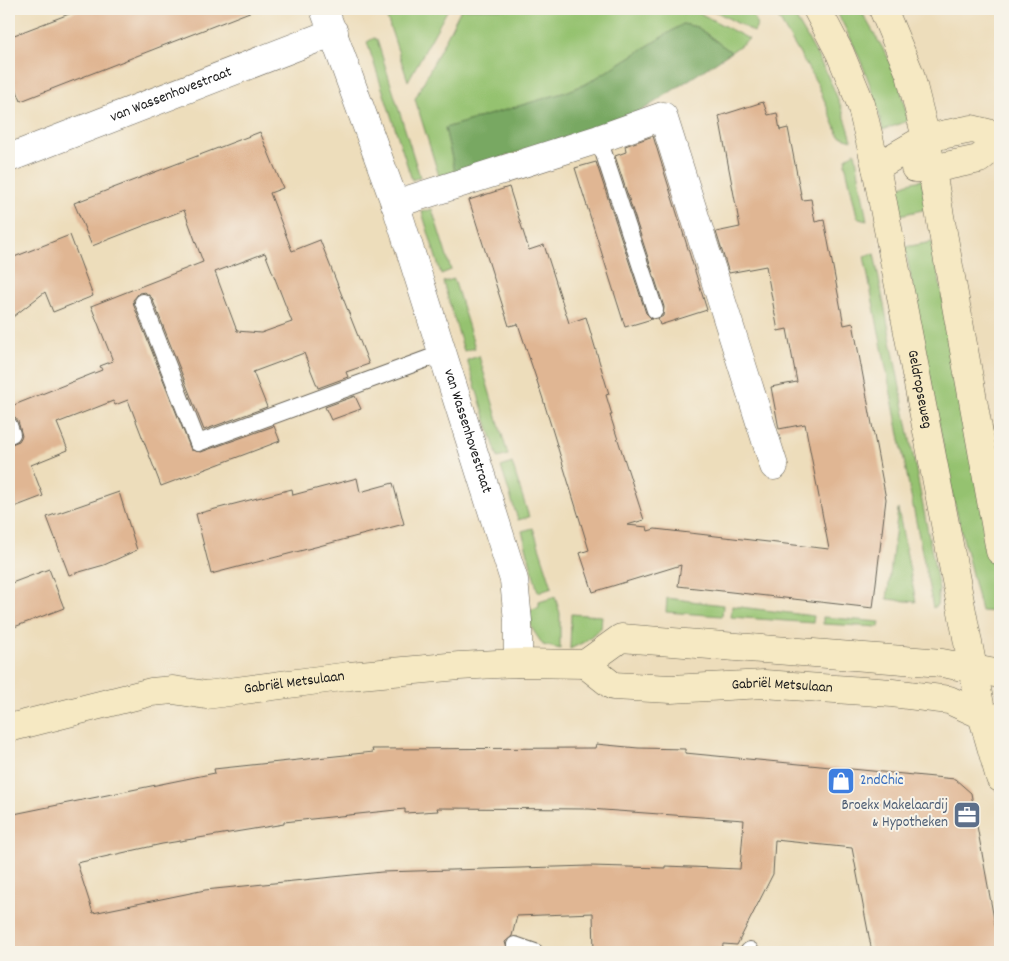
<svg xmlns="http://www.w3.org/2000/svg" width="1009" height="961" font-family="Dekko,sans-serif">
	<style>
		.green { fill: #95c270; stroke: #586f46 }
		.forest { fill: #78a862; stroke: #4a623f }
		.building { fill: #e0b693; fill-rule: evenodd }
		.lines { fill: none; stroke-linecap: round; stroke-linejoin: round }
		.lane-casing { stroke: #656054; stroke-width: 18 }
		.street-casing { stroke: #656054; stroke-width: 29 }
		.secondary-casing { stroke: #656054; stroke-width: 29 }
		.lane { stroke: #fff; stroke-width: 16 }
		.street { stroke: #fff; stroke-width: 28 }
		.secondary { stroke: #f6e9c3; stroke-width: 28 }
		.labels { text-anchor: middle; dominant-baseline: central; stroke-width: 4; stroke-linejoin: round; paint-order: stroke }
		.street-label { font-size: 15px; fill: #1c1c1c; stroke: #f7f3e8 }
		.shop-label { font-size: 15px; fill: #366cbe; stroke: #f7f3e8; text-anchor: start }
		.service-label { font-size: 15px; fill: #4e5e75; stroke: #f7f3e8; text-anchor: end }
	</style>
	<rect width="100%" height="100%" fill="#f7f3e8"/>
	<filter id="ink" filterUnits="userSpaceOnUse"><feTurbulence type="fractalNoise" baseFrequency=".02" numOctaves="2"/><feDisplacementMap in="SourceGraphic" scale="10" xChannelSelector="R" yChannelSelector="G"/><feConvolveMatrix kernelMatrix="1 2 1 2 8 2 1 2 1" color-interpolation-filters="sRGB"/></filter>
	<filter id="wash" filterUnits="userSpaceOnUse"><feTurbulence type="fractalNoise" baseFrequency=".0096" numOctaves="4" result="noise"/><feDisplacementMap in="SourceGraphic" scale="20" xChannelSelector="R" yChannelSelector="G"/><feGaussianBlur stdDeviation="1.12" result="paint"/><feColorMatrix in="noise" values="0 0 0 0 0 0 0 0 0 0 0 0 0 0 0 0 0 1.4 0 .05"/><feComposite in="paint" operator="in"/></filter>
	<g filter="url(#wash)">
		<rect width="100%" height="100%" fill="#edddbb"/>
		<g class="green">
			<polygon points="384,9 448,9 408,81"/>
			<polygon points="461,9 692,9 749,39 731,52 697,27 683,24 588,83 566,92 445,128 455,172 439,176 415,99"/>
			<polygon points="711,9 745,9 754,17 757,26 754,32"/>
			<path d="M773 9H790C816 51 839 92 852 140L839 136 818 85Z"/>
			<path d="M835 9H860L897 73 908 121 883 130C873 86 857 48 835 9Z"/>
			<polygon points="374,38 377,40 420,177 412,180 367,42"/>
			<polygon points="855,152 867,221 859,219 857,216 845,163 846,158"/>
			<path d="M922 180 927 209 900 215C895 189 894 185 922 180Z"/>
			<polygon points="432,209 451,270 441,274 422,212"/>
			<polygon points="932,242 1000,595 1000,612 981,611 952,493 905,247"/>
			<polygon points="874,253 939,589 937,605 933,608 864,256"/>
			<polygon points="454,279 475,348 464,351 443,282"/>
			<polygon points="479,356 508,455 498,458 467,360"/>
			<polygon points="512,463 529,517 518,520 501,467"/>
			<polygon points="898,509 916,602 887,599"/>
			<polygon points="533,528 552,587 538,592 522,531"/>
			<polygon points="555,597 560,613 560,649 543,645 531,627 530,610 539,607 539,602"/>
			<polygon points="667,598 723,605 722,616 666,612"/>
			<polygon points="732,606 814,616 813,623 731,617"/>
			<polygon points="571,614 602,616 601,628 584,642 570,649"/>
			<polygon points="823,617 880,622 879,627 823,624"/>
		</g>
		<polygon class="forest" points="683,24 697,27 731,52 643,110 599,127 455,172 445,128 566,92 588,83"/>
		<g id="blocks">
			<g class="building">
				<polygon points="82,9 251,9 252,11 21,101 9,71 9,37"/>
				<polygon points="763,102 768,115 777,113 780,130 788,128 802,200 811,199 815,222 824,220 844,325 853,323 886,499 873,608 678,586 681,565 593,592 580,553 589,550 542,396 518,324 509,326 469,200 509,187 529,250 544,245 569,323 586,317 609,394 606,395 612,415 610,415 644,520 627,525 647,527 648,531 655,529 829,549 805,424 779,429 771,387 797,382 787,329 778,331 766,266 729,273 716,232 740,227 719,116"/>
				<path d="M260 132 283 188 270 193 292 251 320 240 369 364 346 372 348 377 318 388 304 353 253 372 267 407 204 430 152 298 145 292 139 293 133 300 134 306 191 450 201 452 274 426 280 441 161 486 128 400 115 405 113 401 57 423 68 450 31 465 43 496 9 509V445L19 441 22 436 18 421 15 417 9 415V407L102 370 100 366 113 361 91 306 203 262 184 210 92 246 74 203ZM265 253 292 322 261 333 237 331 215 272Z"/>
				<polygon points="653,136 707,310 660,325 658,319 663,316 664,307 615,156 626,152 625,146"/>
				<polygon points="596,162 646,313 652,319 625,327 575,168"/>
				<polygon points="70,235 93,296 53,312 45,292 9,320 9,259"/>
				<polygon points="355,396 361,409 331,420 325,407"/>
				<polygon points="357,478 360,492 393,483 404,524 211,574 196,514 292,489 293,495"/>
				<polygon points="119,492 137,550 104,565 69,575 47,517"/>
				<polygon points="49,569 64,608 9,629 9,584"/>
				<path d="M596 744 638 748 685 749V753L955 779 971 793 1000 952H872L852 848 775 840 773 874 737 945 723 944 722 952H594L593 913 517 916 512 936 505 942 508 952H9V815L215 773 214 769 373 752 372 749 595 748ZM437 808 589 809 744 820 740 869 665 866V868L590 866 382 872 205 890 93 913 77 863 162 844 284 824V822L405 809V813L438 811Z"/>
			</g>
		</g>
	</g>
	<g filter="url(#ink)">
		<use href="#blocks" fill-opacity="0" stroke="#656054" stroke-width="1"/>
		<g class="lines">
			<g class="lane-casing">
				<g id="lane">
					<polyline points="599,139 655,310"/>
					<polyline points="143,302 198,443 443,353"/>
					<polyline points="9,425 12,434 9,435"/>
					<polyline points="515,945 535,952"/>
					<polyline points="748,952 750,950"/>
				</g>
			</g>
			<g class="street-casing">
				<g id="street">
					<path id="s1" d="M324 9 396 206 514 580 518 621V663"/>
					<path id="s2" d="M9 158 334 32"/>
					<polyline points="395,204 599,139 663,116 774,466"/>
				</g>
			</g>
			<g class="secondary-casing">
				<g id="secondary">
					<path id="s3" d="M817 9 840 53 861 104 876 167 982 715 1000 778"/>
					<polyline points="883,9 910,74 926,138 1000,551"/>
					<polyline points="876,167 926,138 972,129 1000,136"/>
					<polyline points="915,168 932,169 979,159 1000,141"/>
					<path id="s4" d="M585 664 613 686 671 689 764 684 892 693 949 700 982 715 997 718"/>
					<path id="s5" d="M9 728 151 692 173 690 206 695 349 676 459 666 518 663 585 664 621 638 942 663 1000 674"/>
				</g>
			</g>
			<use href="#lane" class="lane"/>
			<use href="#street" class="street"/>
			<use href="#secondary" class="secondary"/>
		</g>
	</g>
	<defs>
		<g id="shop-square" transform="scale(1.4375)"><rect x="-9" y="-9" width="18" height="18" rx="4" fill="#3f7fe0" stroke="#f7f3e8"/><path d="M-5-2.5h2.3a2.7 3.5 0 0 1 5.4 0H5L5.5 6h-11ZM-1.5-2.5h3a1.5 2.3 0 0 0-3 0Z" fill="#fff"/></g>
		<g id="office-square" transform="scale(1.4375)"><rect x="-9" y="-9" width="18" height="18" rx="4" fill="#5c6f8a" stroke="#f7f3e8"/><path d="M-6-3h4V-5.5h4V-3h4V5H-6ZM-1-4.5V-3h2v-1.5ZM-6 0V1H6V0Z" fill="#fff"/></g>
	</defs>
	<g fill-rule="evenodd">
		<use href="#shop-square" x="841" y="781"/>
		<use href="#office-square" x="967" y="815"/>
	</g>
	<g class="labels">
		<g class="street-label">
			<text stroke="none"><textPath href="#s2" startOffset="174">van Wassenhovestraat</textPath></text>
			<text stroke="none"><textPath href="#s3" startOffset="396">Geldropseweg</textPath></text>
			<text stroke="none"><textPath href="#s1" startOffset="446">van Wassenhovestraat</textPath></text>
			<text stroke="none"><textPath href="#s5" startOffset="291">Gabriël Metsulaan</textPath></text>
			<text stroke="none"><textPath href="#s4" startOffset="205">Gabriël Metsulaan</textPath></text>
		</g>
		<g class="shop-label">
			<text x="860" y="781">2ndChic</text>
		</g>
		<g class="service-label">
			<text x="948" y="806">Broekx Makelaardij<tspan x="948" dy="17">&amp; Hypotheken</tspan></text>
		</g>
	</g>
	<rect width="1009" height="961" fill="none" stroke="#f7f3e8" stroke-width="30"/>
</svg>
